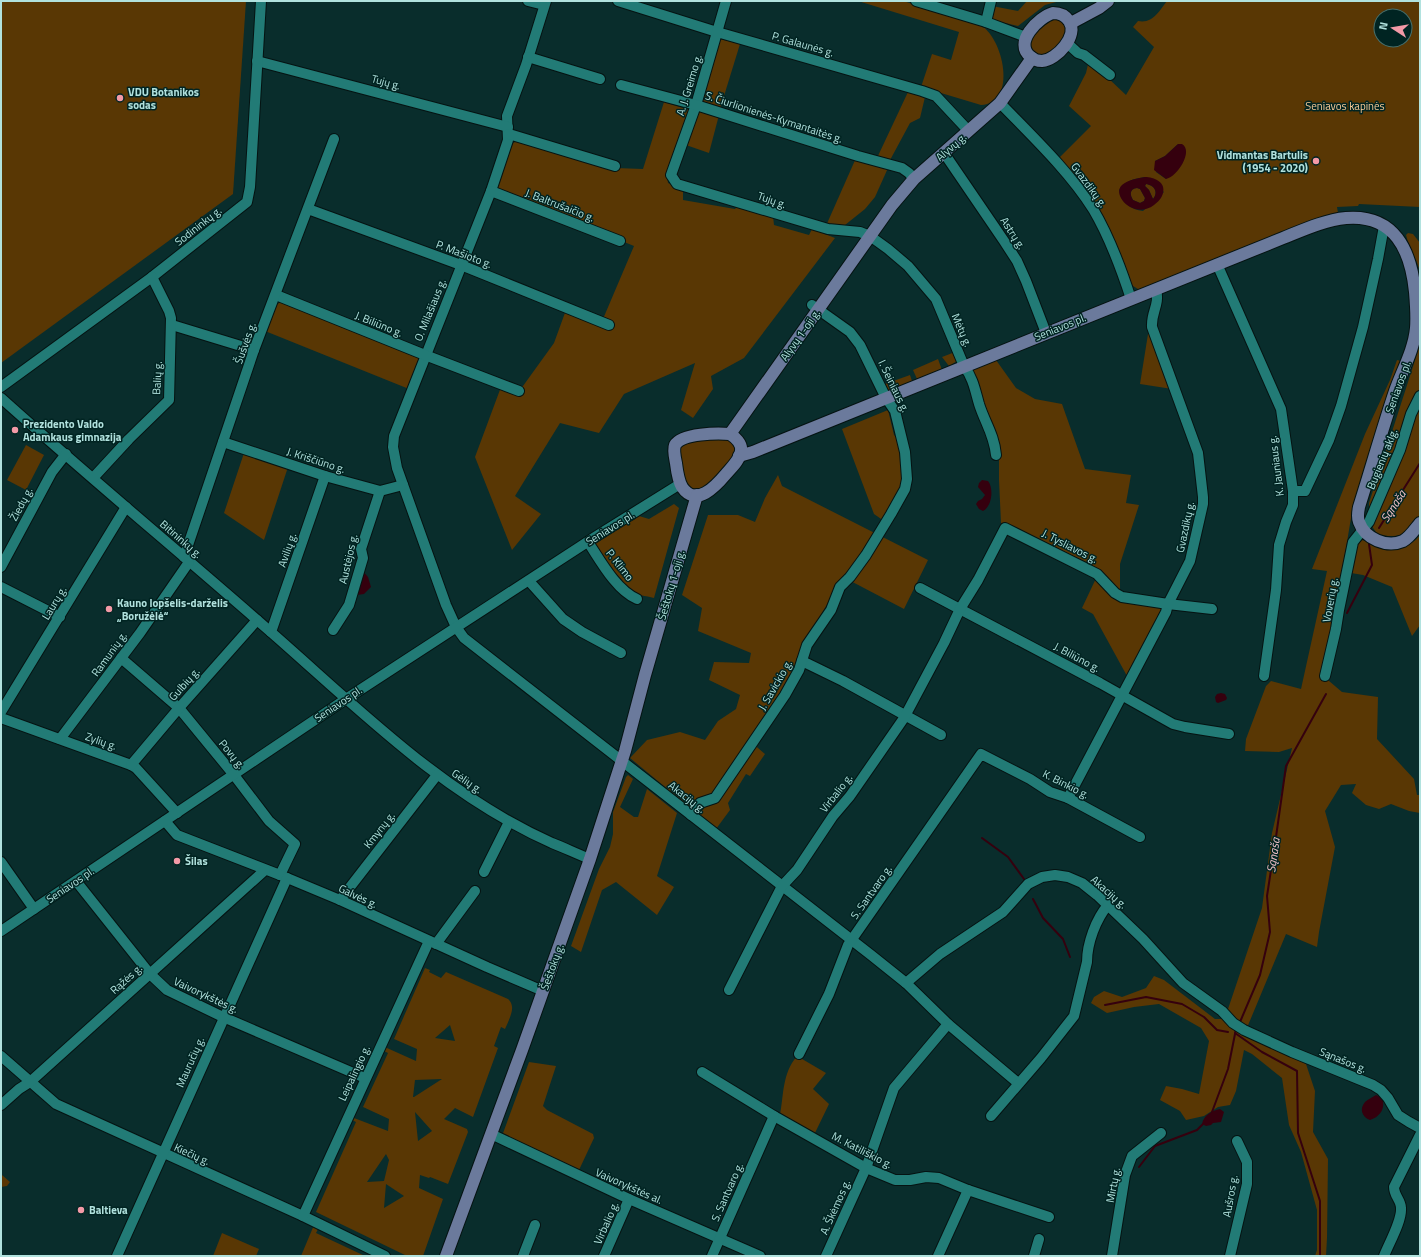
<svg xmlns="http://www.w3.org/2000/svg" width="1421" height="1257" font-family="'Titillium Web',sans-serif">
	<style>
		.green { fill: #593704; fill-rule: evenodd }
		.water { fill: #35000e; fill-rule: evenodd }
		.lines { fill: none; stroke-linecap: round; stroke-linejoin: round }
		.stream { stroke: #35000e; stroke-width: 2 }
		.minor-casing { stroke: #051312; stroke-width: 12 }
		.major-casing { stroke: #051312; stroke-width: 14 }
		.minor { stroke: #227b76; stroke-width: 10 }
		.major { stroke: #6b7a9c; stroke-width: 12 }
		.poi-dot { fill: #f39aa7; stroke: #002422; stroke-width: 1.5 }
		.labels { text-anchor: middle; dominant-baseline: central; stroke-width: 3; stroke-linejoin: round; paint-order: stroke }
		.street-label { font-size: 11px; fill: #b1e2de; stroke: #002422 }
		.poi-label { font-size: 11px; font-weight: bold; fill: #b1e2de; stroke: #002422; text-anchor: start }
		.park-label { font-size: 11px; fill: #f7ca97; stroke: #002422 }
		.water-label { font-size: 12px; font-style: italic; fill: #f4c3c9; stroke: #002422 }
	</style>
	<rect width="100%" height="100%" fill="#092d2c"/>
	<g class="green">
		<polygon points="1,1 246,1 233,194 1,363"/>
		<path d="M858 1H903L979 24C1004 37 1018 104 981 105L921 87 932 54 951 60 959 32Z"/>
		<polygon points="1027,1 1060,1 1045,5 1018,26 992,20 992,6 1018,11"/>
		<path d="M1167 1H1420V207L1359 204 1358 206 1337 207 1338 213 1303 225 1144 289H1138L1133 286 1130 282 1125 265 1102 218 1059 158 1091 126 1069 106 1086 73 1089 60 1126 95 1154 47 1133 27 1138 21C1153 24 1159 11 1167 1ZM1381 16H1405V40H1381ZM1178 144 1166 179 1156 172 1155 161 1165 156ZM1145 177 1164 192 1143 211C1131 210 1121 202 1119 190 1127 180 1133 179 1145 177Z"/>
		<polygon points="1052,18 1065,21 1068,34 1050,54 1040,57 1031,51 1029,39 1031,36"/>
		<polygon points="720,39 740,44 720,109 701,102"/>
		<polygon points="908,92 925,97 920,118 910,123 889,162 877,158"/>
		<polygon points="664,102 689,110 667,175 668,183 683,189 683,200 735,209 738,205 773,216 774,225 809,235 812,229 835,238 744,358 711,376 713,389 693,418 681,410 695,363 624,394 599,433 560,423 515,496 541,514 512,550 475,457 501,387 523,386 554,343 566,310 600,326 634,246 498,191 495,187 513,143 520,140 616,168 643,169"/>
		<polygon points="699,110 719,115 709,153 683,144"/>
		<polygon points="856,158 888,168 875,197 865,209 845,225 825,228"/>
		<path d="M1146 184C1154 185 1159 192 1153 199L1149 190 1145 186Z"/>
		<path d="M1137 188 1140 189 1145 198 1144 201 1140 203 1133 200C1130 195 1129 189 1137 188Z"/>
		<path d="M1408 233 1413 234 1420 243V272C1417 259 1409 248 1406 235Z"/>
		<path d="M282 302 421 358 409 389 265 331C269 321 271 304 282 302Z"/>
		<polygon points="1151,333 1172,389 1140,384 1148,334"/>
		<path d="M1420 337V515C1403 535 1405 538 1378 535L1369 522V503L1418 351Z"/>
		<polygon points="955,352 957,361 949,366 942,357"/>
		<polygon points="938,359 942,370 917,379 913,370"/>
		<polygon points="996,360 1016,388 1035,399 1062,404 1085,469 1131,475 1126,503 1139,505 1120,564 1120,599 1162,607 1162,611 1127,676 1093,614 1082,608 1099,572 1091,564 1001,523 999,480 999,444 972,370"/>
		<polygon points="1397,360 1401,361 1353,506 1342,572 1322,675 1342,692 1378,697 1377,739 1414,779 1417,795 1420,795 1420,813 1409,811 1391,804 1379,809 1366,805 1352,793 1356,784 1341,785 1325,811 1335,847 1319,932 1317,947 1286,934 1244,1035 1306,1064 1315,1091 1313,1132 1328,1159 1327,1238 1326,1256 1315,1256 1317,1250 1317,1210 1301,1152 1289,1125 1282,1078 1252,1054 1244,1050 1236,1091 1230,1105 1218,1107 1204,1116 1186,1120 1180,1111 1160,1100 1166,1086 1182,1089 1199,1094 1209,1041 1201,1028 1159,1004 1134,1007 1107,1013 1091,1003 1094,997 1104,991 1122,997 1146,988 1154,976 1164,980 1215,1019 1221,1019 1228,1009 1262,908 1272,833 1292,748 1279,752 1245,751 1246,739 1266,686 1271,681 1301,689 1327,571 1312,569 1365,434 1390,380"/>
		<polygon points="910,375 912,381 911,383 887,392 885,384"/>
		<polygon points="888,410 894,435 899,440 904,480 884,521 874,514 842,429"/>
		<polygon points="725,438 736,446 735,456 704,491 690,489 681,476 680,448 684,443"/>
		<polygon points="26,445 44,455 26,490 7,480"/>
		<polygon points="244,453 288,467 264,540 224,513"/>
		<polygon points="778,475 782,486 928,560 904,609 843,577 801,649 792,676 750,741 765,754 750,776 746,774 728,803 730,810 716,829 630,758 647,740 680,732 705,740 718,721 736,709 740,695 709,680 714,662 749,663 751,653 698,631 702,608 682,595 708,515 738,515 755,522 765,498"/>
		<path d="M674 504 679 508 654 598C646 596 636 595 630 590 618 582 603 557 594 544L639 516 649 519Z"/>
		<path d="M1420 535V625L1412 636 1392 587 1363 575 1351 573 1357 543 1362 540C1381 546 1406 554 1420 535Z"/>
		<polygon points="628,775 633,779 620,807 634,817 638,817 647,789 677,813 657,876 674,887 657,915 616,882 602,890 581,952 571,946 599,869 610,847 613,834 613,812 626,777"/>
		<path d="M425 968 430 970 429 972 441 978 446 972 508 999C517 1007 509 1019 505 1029L501 1027 494 1046 498 1048 473 1117 455 1108 444 1119 467 1129 468 1132 448 1184 430 1177 429 1178 420 1175 419 1188 443 1199 423 1256H407L316 1212 356 1122 350 1119 354 1118 388 1131 389 1119 363 1107 388 1053 382 1050 384 1048H387L416 1061 417 1049 394 1039ZM450 1025 455 1041 435 1038ZM442 1079 414 1097H413L415 1080ZM415 1112 432 1131 418 1141ZM386 1154 389 1160 384 1181 367 1182ZM386 1184 404 1196 384 1208Z"/>
		<path d="M797 1056 826 1073 813 1089 829 1104 814 1135 780 1115C784 1094 782 1074 797 1056Z"/>
		<polygon points="529,1062 556,1066 543,1106 547,1110 593,1134 594,1138 579,1170 502,1136"/>
		<polygon points="1,1168 2,1169 2,1175 10,1182 7,1186 1,1187"/>
		<polygon points="314,1225 319,1227 316,1233 365,1256 301,1256"/>
		<polygon points="222,1233 259,1249 256,1256 213,1256"/>
	</g>
	<g class="water">
		<path d="M1178 144H1182C1194 151 1177 177 1166 179L1154 170 1155 161 1165 156Z"/>
		<path d="M1145 177C1154 177 1166 182 1163 193 1162 198 1158 202 1154 205 1134 220 1111 195 1122 185 1128 180 1138 178 1145 177ZM1146 184C1154 185 1159 192 1153 199L1149 190 1145 186ZM1137 188 1140 189 1145 198 1144 201 1140 203 1133 200C1130 195 1129 189 1137 188Z"/>
		<path d="M982 480 988 481C994 488 992 507 983 511L979 509 976 504 978 501 982 499 985 495 978 487 979 483Z"/>
		<polygon points="362,570 368,577 371,587 364,594 357,595"/>
		<polygon points="1221,693 1225,694 1227,698 1226,700 1218,703 1216,702 1215,697 1217,694"/>
		<path d="M1376 1095 1382 1098C1386 1108 1380 1117 1370 1120 1362 1117 1359 1109 1365 1102 1368 1099 1373 1097 1376 1095Z"/>
		<path d="M1220 1109 1224 1112 1221 1122 1213 1123 1211 1125 1206 1126 1202 1124C1204 1115 1211 1111 1220 1109Z"/>
	</g>
	<g class="lines">
		<g class="stream">
			<polyline points="1379,528 1420,463"/>
			<polyline points="1347,613 1372,565 1369,544"/>
			<polyline points="982,838 1008,857 1024,879"/>
			<polyline points="1033,899 1043,918 1063,939 1070,957"/>
			<polyline points="1105,1005 1146,997 1182,1004 1204,1017 1217,1030 1228,1032"/>
			<polyline points="1240,1022 1260,975 1270,932 1267,896 1275,844 1286,766 1326,694"/>
			<polyline points="1235,1033 1262,1052 1297,1071 1298,1133 1320,1201 1320,1256"/>
			<polyline points="1212,1112 1228,1069 1236,1029"/>
			<polyline points="1139,1167 1155,1146 1197,1130 1203,1124"/>
		</g>
		<g class="minor-casing">
			<g id="minor">
				<polyline points="528,1 544,5"/>
				<polyline points="546,1 526,65 507,116 508,140 491,191 394,436 393,447 397,468 446,605 456,627 464,638 871,955 906,983 948,1024 1018,1083"/>
				<polyline points="618,1 717,32 922,91 936,96 964,126 968,132"/>
				<path d="M726 1 696 105 671 175 677 184 828 229 860 232 870 236 888 249 908 266 936 299 964 366C973 378 975 390 979 404 985 423 994 434 996 455"/>
				<polyline points="916,1 986,22 1026,37"/>
				<polyline points="986,22 991,1"/>
				<polyline points="1067,43 1078,53 1084,55 1110,75"/>
				<polyline points="528,57 600,79"/>
				<polyline points="257,61 508,127"/>
				<polyline points="621,85 696,105 858,156 902,168 909,173 914,179"/>
				<path d="M1000 103C1031 135 1069 171 1093 209 1109 236 1121 268 1131 299"/>
				<polyline points="509,134 615,166"/>
				<polyline points="944,153 1004,241 1017,261 1026,281 1046,333"/>
				<polyline points="491,191 620,241"/>
				<polyline points="308,209 461,265 609,325"/>
				<polyline points="1217,264 1281,409 1293,491 1293,505 1286,522 1279,545 1276,590 1264,676"/>
				<polyline points="276,295 425,355 519,391"/>
				<polyline points="172,325 254,350"/>
				<polyline points="1,387 152,277 247,202 250,187 261,1"/>
				<path d="M1 398C90 478 182 554 272 633 360 710 444 795 552 843 565 848 577 854 590 859"/>
				<polyline points="223,442 325,476 380,491 403,485"/>
				<polyline points="93,478 129,439 169,400 171,318 169,311 152,277"/>
				<polyline points="1293,491 1305,491 1329,440 1341,406 1363,327 1378,259 1384,226"/>
				<path d="M588 542C600 560 616 590 637 599"/>
				<polyline points="184,557 254,350 334,139"/>
				<polyline points="1,567 52,472 66,454"/>
				<polyline points="529,581 563,619 582,632 621,653"/>
				<polyline points="1,587 60,617"/>
				<polyline points="920,588 1100,683 1173,724 1185,727 1229,734"/>
				<polyline points="333,630 349,605 363,558 361,549 380,491"/>
				<polyline points="271,632 325,476"/>
				<polyline points="121,658 179,708 234,775 269,821 295,844 280,875"/>
				<polyline points="802,661 843,681 941,735"/>
				<polyline points="1325,676 1336,629 1339,610 1353,542 1369,522 1400,450 1411,414 1420,396"/>
				<polyline points="1,712 126,507"/>
				<polyline points="1,718 131,765 136,768 177,813"/>
				<polyline points="60,739 140,633 189,562"/>
				<polyline points="131,765 179,708 257,620"/>
				<path d="M1068 798 1166 612 1168 604 1190 561 1203 504V497L1198 453 1152 327C1151 311 1160 306 1156 289"/>
				<polyline points="691,815 700,803 715,798 785,695 799,670 807,645 831,610 840,587 850,577 866,555 891,514 905,489 907,479 905,452 895,411 886,398 860,345 850,332 812,305"/>
				<polyline points="165,821 177,835 280,875 340,900 487,967 543,991"/>
				<polyline points="1,862 34,909"/>
				<polyline points="484,872 509,822"/>
				<polyline points="76,881 150,974 167,990 223,1017 365,1078"/>
				<polyline points="340,900 437,775"/>
				<polyline points="1,931 346,699 595,537 680,484"/>
				<polyline points="436,944 475,891"/>
				<polyline points="906,983 940,954 1003,912 1028,884 1042,877 1055,875 1068,877 1082,883 1097,895 1143,939 1183,983 1222,1011 1233,1023 1244,1030 1292,1052 1373,1085 1381,1090 1388,1098 1398,1115 1409,1122 1420,1128"/>
				<polyline points="729,990 782,886 797,870 833,816 850,796 904,718 944,643 960,609 978,580 1005,528 1097,574 1115,593 1122,597 1168,604 1212,609"/>
				<polyline points="799,1054 829,994 848,945 981,754 1030,779 1050,792 1068,798 1140,837"/>
				<polyline points="1,1056 56,1104 303,1216 385,1256"/>
				<polyline points="702,1072 774,1116 866,1168 895,1180 910,1180 926,1177 939,1178 968,1190 1049,1217"/>
				<polyline points="1,1105 19,1089 30,1082 265,870"/>
				<path d="M991 1116 1041 1058 1074 1016 1087 962C1087 943 1096 919 1108 905"/>
				<polyline points="491,1134 629,1199 760,1256"/>
				<polyline points="303,1216 429,941"/>
				<polyline points="117,1256 287,878"/>
				<polyline points="523,1256 535,1225"/>
				<polyline points="604,1256 629,1199"/>
				<polyline points="712,1256 774,1116"/>
				<polyline points="826,1256 866,1168 894,1088 948,1024"/>
				<polyline points="938,1256 968,1190"/>
				<polyline points="1034,1256 1039,1239"/>
				<polyline points="1112,1256 1125,1175 1132,1156 1161,1133"/>
				<polyline points="1230,1256 1247,1184 1247,1162 1237,1141"/>
				<path d="M1384 1256C1389 1243 1402 1221 1401 1208 1401 1200 1394 1196 1394 1187L1420 1135"/>
			</g>
		</g>
		<g class="major-casing">
			<g id="major">
				<path d="M1053 13C1060 13 1065 15 1069 21 1079 35 1057 60 1042 61 1038 61 1034 60 1031 57 1012 43 1039 17 1053 13Z"/>
				<polyline points="1071,23 1099,8 1108,1"/>
				<polyline points="730,434 892,205 914,179 1000,103 1032,58"/>
				<path d="M730 434C736 438 742 444 741 451 740 460 731 468 726 474 716 486 696 508 682 487 678 480 677 471 676 463 675 458 673 450 675 445 682 433 718 433 730 434Z"/>
				<path d="M739 456 753 452 1283 238C1303 230 1325 220 1346 218 1395 214 1411 251 1415 292 1416 304 1417 316 1416 328 1414 350 1402 371 1395 391 1382 430 1371 469 1359 507 1358 512 1357 517 1359 522 1365 539 1387 548 1403 541 1410 537 1415 529 1420 523"/>
				<polyline points="446,1256 522,1050 590,859 625,751 645,675 697,495"/>
			</g>
		</g>
		<use href="#minor" class="minor"/>
		<use href="#major" class="major"/>
	</g>
	<g class="poi-dot">
		<circle cx="120" cy="98" r="4"/>
		<circle cx="1316" cy="161" r="4"/>
		<circle cx="15" cy="430" r="4"/>
		<circle cx="109" cy="609" r="4"/>
		<circle cx="177" cy="861" r="4"/>
		<circle cx="81" cy="1210" r="4"/>
	</g>
	<g class="labels">
		<g class="street-label">
			<text transform="translate(803 44) rotate(16)">P. Galaunės g.</text>
			<text transform="translate(386 82) rotate(15)">Tujų g.</text>
			<text transform="translate(689 85) rotate(-73)">A. J. Greimo g.</text>
			<text transform="translate(774 117) rotate(18)">S. Čiurlionienės-Kymantaitės g.</text>
			<text transform="translate(951 147) rotate(-41)">Alyvų g.</text>
			<text transform="translate(1089 185) rotate(54)">Gvazdikų g.</text>
			<text transform="translate(772 200) rotate(19)">Tujų g.</text>
			<text transform="translate(560 205) rotate(21)">J. Baltrušaičio g.</text>
			<text transform="translate(198 226) rotate(-38)">Sodininkų g.</text>
			<text transform="translate(1013 233) rotate(57)">Astrų g.</text>
			<text transform="translate(464 254) rotate(21)">P. Mašioto g.</text>
			<text transform="translate(430 310) rotate(-68)">O. Milašiaus g.</text>
			<text transform="translate(379 324) rotate(22)">J. Biliūno g.</text>
			<text transform="translate(1060 327) rotate(-22)">Seniavos pl.</text>
			<text transform="translate(962 330) rotate(67)">Mėtų g.</text>
			<text transform="translate(800 335) rotate(-55)">Alyvų 1-oji g.</text>
			<text transform="translate(245 343) rotate(-70)">Šušvės g.</text>
			<text transform="translate(157 378) rotate(-87)">Balių g.</text>
			<text transform="translate(894 386) rotate(64)">I. Šeiniaus g.</text>
			<text transform="translate(1398 387) rotate(-70)">Seniavos pl.</text>
			<text transform="translate(1382 459) rotate(-68)">Bugienių aklg.</text>
			<text transform="translate(316 460) rotate(18)">J. Kriščiūno g.</text>
			<text transform="translate(1276 466) rotate(-97)">K. Jauniaus g.</text>
			<text transform="translate(21 504) rotate(-62)">Žiedų g.</text>
			<text transform="translate(1185 527) rotate(-78)">Gvazdikų g.</text>
			<text transform="translate(610 528) rotate(-32)">Seniavos pl.</text>
			<text transform="translate(181 539) rotate(41)">Bitininkų g.</text>
			<text transform="translate(1070 546) rotate(27)">J. Tysliavos g.</text>
			<text transform="translate(287 550) rotate(-71)">Avilių g.</text>
			<text transform="translate(348 559) rotate(-77)">Austėjos g.</text>
			<text transform="translate(620 565) rotate(52)">P. Klimo</text>
			<text transform="translate(671 585) rotate(-74)">Šeštokų 1-oji g.</text>
			<text transform="translate(1330 600) rotate(-80)">Voverių g.</text>
			<text transform="translate(54 603) rotate(-59)">Laurų g.</text>
			<text transform="translate(109 654) rotate(-54)">Ramunių g.</text>
			<text transform="translate(1077 657) rotate(28)">J. Biliūno g.</text>
			<text transform="translate(184 684) rotate(-48)">Gulbių g.</text>
			<text transform="translate(775 685) rotate(-60)">J. Savickio g.</text>
			<text transform="translate(338 704) rotate(-34)">Seniavos pl.</text>
			<text transform="translate(101 741) rotate(19)">Zylių g.</text>
			<text transform="translate(232 754) rotate(51)">Povų g.</text>
			<text transform="translate(467 781) rotate(34)">Gėlių g.</text>
			<text transform="translate(1066 784) rotate(27)">K. Binkio g.</text>
			<text transform="translate(836 793) rotate(-52)">Virbalio g.</text>
			<text transform="translate(687 797) rotate(38)">Akacijų g.</text>
			<text transform="translate(379 830) rotate(-52)">Kmynų g.</text>
			<text transform="translate(70 885) rotate(-34)">Seniavos pl.</text>
			<text transform="translate(871 892) rotate(-55)">S. Santvaro g.</text>
			<text transform="translate(1109 892) rotate(41)">Akacijų g.</text>
			<text transform="translate(358 896) rotate(25)">Galvės g.</text>
			<text transform="translate(552 967) rotate(-70)">Šeštokų g.</text>
			<text transform="translate(126 979) rotate(-42)">Rąžės g.</text>
			<text transform="translate(206 995) rotate(25)">Vaivorykštės g.</text>
			<text transform="translate(1343 1060) rotate(22)">Sąnašos g.</text>
			<text transform="translate(190 1062) rotate(-66)">Mauručių g.</text>
			<text transform="translate(354 1073) rotate(-65)">Leipalingio g.</text>
			<text transform="translate(862 1150) rotate(27)">M. Katiliškio g.</text>
			<text transform="translate(192 1154) rotate(24)">Kiečių g.</text>
			<text transform="translate(1113 1185) rotate(-79)">Mirtų g.</text>
			<text transform="translate(629 1186) rotate(24)">Vaivorykštės al.</text>
			<text transform="translate(727 1192) rotate(-66)">S. Santvaro g.</text>
			<text transform="translate(1230 1196) rotate(-80)">Aušros g.</text>
			<text transform="translate(835 1207) rotate(-66)">A. Škėmos g.</text>
			<text transform="translate(606 1223) rotate(-66)">Virbalio g.</text>
		</g>
		<g class="poi-label">
			<text x="128" y="92">VDU Botanikos<tspan x="128" dy="13">sodas</tspan></text>
			<text x="1308" y="155" text-anchor="end">Vidmantas Bartulis<tspan x="1308" dy="13">(1954 - 2020)</tspan></text>
			<text x="23" y="424">Prezidento Valdo<tspan x="23" dy="13">Adamkaus gimnazija</tspan></text>
			<text x="117" y="603">Kauno lopšelis-darželis<tspan x="117" dy="13">„Boružėlė“</tspan></text>
			<text x="185" y="861">Šilas</text>
			<text x="89" y="1210">Baltieva</text>
		</g>
		<g class="park-label">
			<text x="1345" y="106">Seniavos kapinės</text>
		</g>
		<g class="water-label">
			<text transform="translate(1393 506) rotate(-57)">Sąnaša</text>
			<text transform="translate(1273 855) rotate(-82)">Sąnaša</text>
		</g>
	</g>
	<rect width="1421" height="1257" fill="none" stroke="#b1e2de" stroke-width="4"/>
	<g transform="translate(1393 28) rotate(282)"><circle r="19" fill="#002422" stroke="#47706d"/>
	<path d="M0-3L7 15L0 10L-7 15Z" fill="#f39aa7"/>
	<text y="-6" font-size="11" font-weight="bold" text-anchor="middle" fill="#b1e2de">N</text>
	</g>
</svg>
